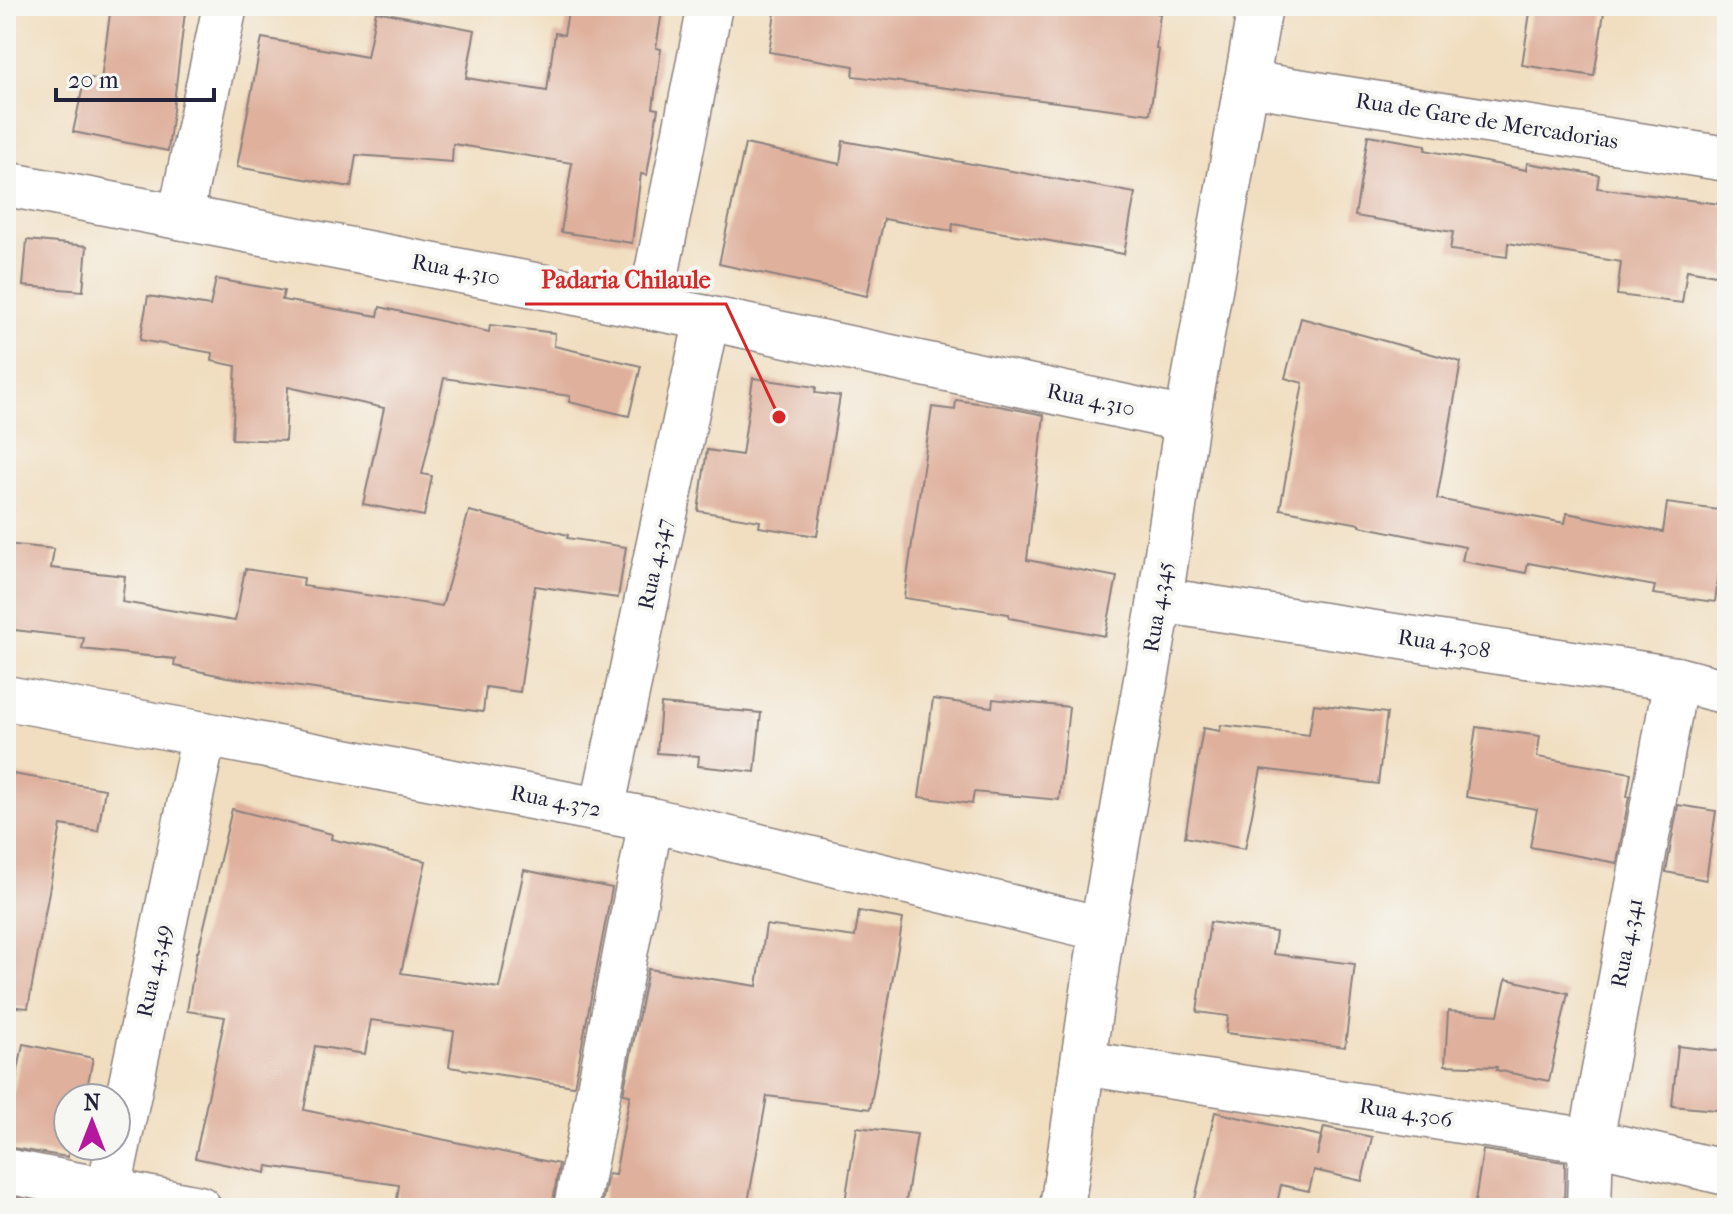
<svg xmlns="http://www.w3.org/2000/svg" width="1733" height="1214" font-family="'IM FELL French Canon',serif">
	<style>
		.building { fill: #dfb09c }
		.lines { fill: none; stroke-linecap: round; stroke-linejoin: round }
		.minor-casing { stroke: #8a807e; stroke-width: 47 }
		.minor { stroke: #fff; stroke-width: 44 }
		.labels { text-anchor: middle; dominant-baseline: central; stroke-width: 8; stroke-linejoin: round; paint-order: stroke }
		.street-label { font-size: 22px; fill: #22223b; stroke: #f6f6f2 }
		.leader { fill: none; stroke: #d62828; stroke-width: 3 }
		.callout-dot { fill: #d62828; stroke: #f6f6f2; stroke-width: 3 }
		.callout-label { font-size: 24px; text-anchor: middle; font-weight: bold; fill: #d62828; stroke: #f6f6f2; stroke-width: 8; stroke-linejoin: round; paint-order: stroke }
	</style>
	<rect width="100%" height="100%" fill="#f6f6f2"/>
	<filter id="ink" filterUnits="userSpaceOnUse"><feTurbulence type="fractalNoise" baseFrequency=".0125" numOctaves="2"/><feDisplacementMap in="SourceGraphic" scale="16" xChannelSelector="R" yChannelSelector="G"/><feConvolveMatrix kernelMatrix="1 2 1 2 8 2 1 2 1" color-interpolation-filters="sRGB"/></filter>
	<filter id="wash" filterUnits="userSpaceOnUse"><feTurbulence type="fractalNoise" baseFrequency=".006" numOctaves="4" result="noise"/><feDisplacementMap in="SourceGraphic" scale="32" xChannelSelector="R" yChannelSelector="G"/><feGaussianBlur stdDeviation="1.8" result="paint"/><feColorMatrix in="noise" values="0 0 0 0 0 0 0 0 0 0 0 0 0 0 0 0 0 1.4 0 .05"/><feComposite in="paint" operator="in"/></filter>
	<g filter="url(#wash)">
		<rect width="100%" height="100%" fill="#f1dec0"/>
		<g id="blocks">
			<g class="building">
				<polygon points="111,6 135,6 185,12 168,151 73,132 85,77 101,80"/>
				<polygon points="569,6 663,6 656,48 661,49 653,108 658,109 647,175 641,174 632,243 561,232 572,163 453,144 452,162 356,155 351,187 237,167 262,38 367,57 376,11 475,30 466,78 547,91 555,33 564,35"/>
				<polygon points="776,6 1158,6 1157,13 1160,14 1156,49 1159,50 1150,114 853,76 854,66 769,52"/>
				<polygon points="1531,6 1605,6 1594,76 1522,65"/>
				<polygon points="1368,135 1426,145 1425,150 1526,170 1527,163 1599,175 1597,188 1727,205 1727,277 1687,270 1682,303 1617,295 1621,262 1508,243 1507,257 1450,250 1453,232 1355,216"/>
				<polygon points="843,141 1135,193 1124,254 953,224 952,231 884,219 867,296 719,264 745,144 840,164"/>
				<polygon points="27,240 87,246 83,291 23,286"/>
				<polygon points="216,279 284,291 282,300 378,316 380,307 489,332 490,325 555,333 554,346 641,366 629,416 569,402 570,396 444,378 422,474 432,476 424,516 363,504 384,408 288,387 285,441 232,439 236,366 212,361 213,353 140,340 148,296 210,306"/>
				<polygon points="1301,318 1461,362 1437,499 1565,523 1567,513 1663,532 1667,503 1727,511 1715,602 1653,594 1655,586 1528,563 1526,573 1462,561 1465,547 1360,526 1360,524 1280,509 1303,383 1285,378"/>
				<polygon points="753,378 816,387 815,393 840,396 817,536 759,527 760,521 698,511 707,450 742,455"/>
				<polygon points="956,400 999,406 1044,415 1027,560 1117,577 1105,636 1009,618 1009,614 904,598 932,407 955,410"/>
				<polygon points="469,511 568,535 567,538 626,547 618,598 535,586 520,692 486,687 483,712 227,677 174,666 175,659 82,649 84,638 6,629 6,544 54,549 51,568 125,576 122,602 235,621 245,569 304,578 303,586 442,606"/>
				<polygon points="933,699 992,707 993,699 1069,707 1059,800 974,792 972,804 919,797"/>
				<polygon points="661,704 761,713 755,772 698,766 699,756 657,753"/>
				<polygon points="1314,704 1387,713 1378,784 1261,769 1245,849 1185,837 1203,728 1220,731 1221,725 1309,735"/>
				<polygon points="1476,727 1540,736 1537,757 1631,773 1627,797 1629,797 1617,863 1530,847 1537,809 1466,797"/>
				<polygon points="6,773 105,789 98,831 61,825 28,1008 6,1006"/>
				<polygon points="1678,805 1716,811 1706,880 1666,872"/>
				<polygon points="232,809 332,834 331,839 426,861 401,973 499,988 524,870 612,888 574,1086 449,1067 454,1031 371,1020 365,1054 315,1046 304,1110 559,1164 552,1208 454,1208 397,1200 399,1185 267,1166 266,1173 195,1158 225,1017 187,1011 197,952 198,952"/>
				<polygon points="859,911 903,919 870,1109 767,1096 747,1208 601,1208 608,1174 615,1175 630,1095 623,1094 648,969 757,986 766,925 855,937"/>
				<polygon points="1210,922 1276,932 1273,954 1355,964 1345,1047 1226,1033 1228,1016 1197,1012"/>
				<polygon points="1506,979 1568,993 1549,1081 1496,1070 1497,1067 1445,1065 1448,1011 1498,1015"/>
				<polygon points="23,1044 93,1058 85,1098 68,1098 68,1157 6,1147 6,1134"/>
				<polygon points="1678,1046 1727,1052 1727,1111 1672,1106"/>
				<polygon points="1215,1112 1321,1136 1317,1156 1324,1127 1372,1137 1362,1181 1314,1170 1309,1191 1281,1185 1276,1208 1193,1208"/>
				<polygon points="857,1127 917,1134 905,1208 844,1208"/>
				<polygon points="1483,1150 1565,1162 1564,1208 1474,1208"/>
				<polygon points="6,1196 66,1208 6,1208"/>
			</g>
		</g>
	</g>
	<g filter="url(#ink)">
		<use href="#blocks" fill-opacity="0" stroke="#8a807e" stroke-width="2"/>
		<g class="lines">
			<g class="minor-casing">
				<g id="minor">
					<polyline points="1246,83 1727,159"/>
					<polyline points="6,184 707,318 1187,420"/>
					<polyline points="180,217 225,6"/>
					<polyline points="650,307 710,6"/>
					<polyline points="1160,600 1676,679 1727,692"/>
					<polyline points="6,698 204,734 651,820 1102,929"/>
					<polyline points="602,810 707,318"/>
					<polyline points="1083,1063 1591,1141 1727,1173"/>
					<polyline points="6,1171 199,1208"/>
					<polyline points="105,1208 204,734"/>
					<polyline points="576,1208 651,820"/>
					<polyline points="1062,1208 1102,929 1160,600 1187,420 1260,6"/>
					<polyline points="1589,1208 1591,1141 1676,679"/>
				</g>
			</g>
			<use href="#minor" class="minor"/>
		</g>
	</g>
	<g class="labels">
		<g class="street-label">
			<text transform="translate(1487 121) rotate(9)">Rua de Gare de Mercadorias</text>
			<text transform="translate(456 270) rotate(11)">Rua 4.310</text>
			<text transform="translate(1091 400) rotate(12)">Rua 4.310</text>
			<text transform="translate(655 564) rotate(-78)">Rua 4.347</text>
			<text transform="translate(1158 607) rotate(-81)">Rua 4.345</text>
			<text transform="translate(1444 644) rotate(9)">Rua 4.308</text>
			<text transform="translate(556 801) rotate(11)">Rua 4.372</text>
			<text transform="translate(1627 943) rotate(-79)">Rua 4.341</text>
			<text transform="translate(154 971) rotate(-78)">Rua 4.349</text>
			<text transform="translate(1406 1113) rotate(9)">Rua 4.306</text>
		</g>
	</g>
	<path class="leader" d="M779 417L726 304H525"/>
	<circle class="callout-dot" cx="779" cy="417" r="8"/>
	<g class="callout-label">
		<text x="626" y="288">Padaria Chilaule</text>
	</g>
	<rect width="1733" height="1214" fill="none" stroke="#f6f6f2" stroke-width="32"/>
	<g transform="translate(92 1122)"><circle r="38" fill="#f6f6f2" stroke="#a1a1a9" stroke-width="2"/>
	<path d="M0-6L14 30L0 20L-14 30Z" fill="#b5179e"/>
	<text y="-12" font-size="22" font-weight="bold" text-anchor="middle" fill="#22223b">N</text>
	</g>
	<path d="M56 88v12h158v-12" fill="none" stroke="#22223b" stroke-width="4"/>
	<text x="68" y="88" font-size="24" fill="#22223b" stroke="#f6f6f2" stroke-width="6" paint-order="stroke">20 m</text>
</svg>
